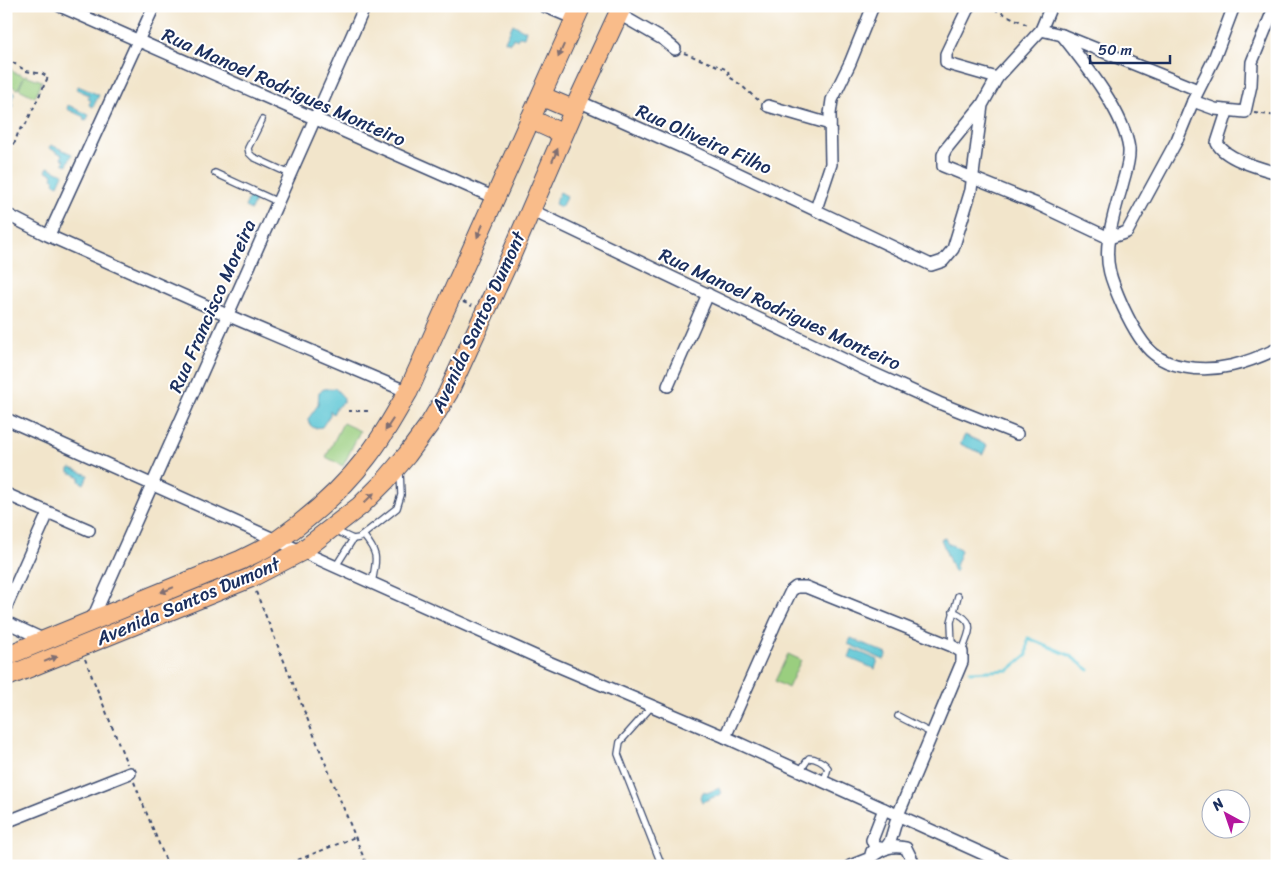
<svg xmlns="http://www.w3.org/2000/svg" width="1283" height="872" font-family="Sriracha,sans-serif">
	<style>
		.green { fill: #9ace7f; stroke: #5a7e6e }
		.water { fill: #59c4d3; stroke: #3a7a98 }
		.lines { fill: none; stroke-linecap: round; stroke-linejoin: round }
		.stream { stroke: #59c4d3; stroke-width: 3 }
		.lane-casing { stroke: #3b4a6e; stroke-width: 8 }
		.street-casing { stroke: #3b4a6e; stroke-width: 14 }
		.primary-casing { stroke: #3b4a6e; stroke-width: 21 }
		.path { stroke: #3b4a6e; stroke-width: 2; stroke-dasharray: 4 4; stroke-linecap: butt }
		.lane { stroke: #fff; stroke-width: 5.5 }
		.street { stroke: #fff; stroke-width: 11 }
		.primary { stroke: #f9bc8a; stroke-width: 19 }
		.oneway { fill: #7f6e72 }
		.labels { text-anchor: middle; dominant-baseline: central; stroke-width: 4; stroke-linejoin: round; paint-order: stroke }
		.street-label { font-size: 19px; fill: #1b2f5e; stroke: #fff }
	</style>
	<rect width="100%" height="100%" fill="#fff"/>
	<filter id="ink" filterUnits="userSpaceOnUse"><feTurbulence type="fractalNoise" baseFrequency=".02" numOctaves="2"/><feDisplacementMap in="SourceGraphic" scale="10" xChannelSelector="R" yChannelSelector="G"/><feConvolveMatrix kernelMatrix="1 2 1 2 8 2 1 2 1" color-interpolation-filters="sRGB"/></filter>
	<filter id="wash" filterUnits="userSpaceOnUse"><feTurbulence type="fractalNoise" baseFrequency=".0096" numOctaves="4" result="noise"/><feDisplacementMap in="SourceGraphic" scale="20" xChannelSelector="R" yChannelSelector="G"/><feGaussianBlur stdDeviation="1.12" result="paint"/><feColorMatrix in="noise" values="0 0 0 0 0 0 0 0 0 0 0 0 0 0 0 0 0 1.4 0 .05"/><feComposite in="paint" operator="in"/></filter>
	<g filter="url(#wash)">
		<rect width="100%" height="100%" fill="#f2e5cb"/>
		<g class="green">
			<polygon points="6,61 13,72 24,76 18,89 6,84"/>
			<polygon points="25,75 42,81 35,97 19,89"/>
			<polygon points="343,423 360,431 343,466 326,457"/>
			<polygon points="788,654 801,660 788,688 775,681"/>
		</g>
		<g class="water">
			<polygon points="513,24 523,30 526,30 524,37 519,36 517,40 514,38 510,43 505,41"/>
			<polygon points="78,86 99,95 93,107 89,105 91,100 88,99 89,95 76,89"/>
			<polygon points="8,90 15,93 11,102 14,105 6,118"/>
			<polygon points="68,105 89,115 86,121 83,120 84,117 67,109"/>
			<polygon points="51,145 72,154 67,165 63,163 65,160 61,158 63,155 49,148"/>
			<polygon points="48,167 63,174 58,185 54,183 55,180 52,178 53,174 46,171"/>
			<polygon points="560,192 567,196 561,207 555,204"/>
			<polygon points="251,193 257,196 251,210 245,207"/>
			<polygon points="335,388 344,398 343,402 336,408 333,414 330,410 330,415 322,427 314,428 310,425 308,419 318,405 319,392 324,389"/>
			<polygon points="965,435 987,445 983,454 960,444"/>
			<polygon points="71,468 88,475 84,484 79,481 80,477 69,472 69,469"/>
			<polygon points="945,538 947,543 960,549 961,551 955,566 957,570 954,572 941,539"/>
			<polygon points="851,638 887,654 884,660 848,644"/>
			<polygon points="852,649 878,660 875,669 849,658"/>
			<polygon points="719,788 721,794 702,802 700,797 704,791 707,793"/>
		</g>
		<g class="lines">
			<polyline class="stream" points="970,672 1009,670 1027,655 1028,638 1069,655 1089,670"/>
		</g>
	</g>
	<g filter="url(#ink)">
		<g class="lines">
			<g class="lane-casing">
				<g id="lane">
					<polyline points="262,120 248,148 249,153 253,157 290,174"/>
					<polyline points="215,173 278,202"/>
					<polyline points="334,530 353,539 359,538 397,508 401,495 400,471"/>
					<path d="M364 536C380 556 376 559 372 583"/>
					<polyline points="336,566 353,539"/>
					<path d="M953 611C978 623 969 630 962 652"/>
					<polyline points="952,646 951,622 958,596"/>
					<polyline points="652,706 620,742 618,754 662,866"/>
					<polyline points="898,716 933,734"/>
					<path d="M800 771 809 758C815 758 824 762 828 768L824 781"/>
				</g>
			</g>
			<g class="street-casing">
				<g id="street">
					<polyline points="60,6 495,198"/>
					<polyline points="544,6 575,19"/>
					<polyline points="969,6 946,54 946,62 948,64 997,78"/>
					<polyline points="619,14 664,40 675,49"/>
					<polyline points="1041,30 1062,35 1198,90"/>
					<path d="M1062 35C1085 64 1124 112 1129 149 1130 162 1125 173 1122 186 1117 202 1112 220 1109 237 1104 265 1112 282 1123 307 1130 322 1141 344 1154 354 1163 362 1174 365 1185 367 1218 373 1247 363 1277 349"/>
					<polyline points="578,101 695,153 931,265 943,261 953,249 971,190 982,105 997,78 1041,30 1051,6"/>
					<polyline points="1193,101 1215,109 1245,112 1251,85 1252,62 1274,8 1277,10"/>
					<polyline points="768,106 830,124"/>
					<polyline points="981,106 946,149 943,155 943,166 1037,204 1109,238 1127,232 1177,140 1193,101 1214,59 1234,6"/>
					<path d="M1227 112 1217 143C1225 159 1260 168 1277 173"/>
					<polyline points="816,209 831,164 830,114 832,100 850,63 873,6"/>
					<polyline points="531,210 866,370 939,403 1017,434"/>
					<polyline points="6,214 45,234 227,315 408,392"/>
					<polyline points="49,235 154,6"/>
					<polyline points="668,386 708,294"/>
					<polyline points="6,419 546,661 725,737 1010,866"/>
					<polyline points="6,494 89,530"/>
					<polyline points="6,607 48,513"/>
					<polyline points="92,620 365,6"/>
					<polyline points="6,622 45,640"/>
					<polyline points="725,737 776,622 791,591 796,587 806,587 952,646 962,652 962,662 898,815 890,842 885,849 875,847 872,840 884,809"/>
					<polyline points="6,822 130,773"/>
					<path d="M870 858C882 849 891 844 906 848L915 866"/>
					<polyline points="850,866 870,858 872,851"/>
				</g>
			</g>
			<g class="primary-casing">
				<g id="primary">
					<polyline points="541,96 574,110"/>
					<polyline points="530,119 563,134"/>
					<path d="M6 656 241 560C253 554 267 548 278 540 311 517 343 488 367 457 383 437 395 414 408 392L581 6"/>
					<polyline points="6,677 250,578 302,551 360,506 385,481 407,455 429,425 448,393 510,258 578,101 622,6"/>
				</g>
			</g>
			<g class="path">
				<polyline points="987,6 1030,26"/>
				<path d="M684 53 728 70 729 77C740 83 748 92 758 100"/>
				<polyline points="6,58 26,71 43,74 48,77 25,126 19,130 15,142 6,153"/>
				<polyline points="1254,113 1277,116"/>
				<polyline points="463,302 472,306"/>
				<polyline points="348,411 371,411"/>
				<polyline points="256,592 367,866"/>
				<polyline points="85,659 127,764"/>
				<polyline points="134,782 168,866"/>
				<polyline points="283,866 355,837"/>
			</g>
			<use href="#lane" class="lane"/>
			<use href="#street" class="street"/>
			<use href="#primary" class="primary"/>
		</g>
		<defs><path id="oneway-solid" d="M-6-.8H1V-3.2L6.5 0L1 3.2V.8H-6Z" transform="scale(1.25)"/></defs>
		<g class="oneway">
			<use href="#oneway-solid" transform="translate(561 51) rotate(114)"/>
			<use href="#oneway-solid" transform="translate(555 155) rotate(-67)"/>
			<use href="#oneway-solid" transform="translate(480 231) rotate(114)"/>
			<use href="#oneway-solid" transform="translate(389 425) rotate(123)"/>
			<use href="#oneway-solid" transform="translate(369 498) rotate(-44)"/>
			<use href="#oneway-solid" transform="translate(167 590) rotate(158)"/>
			<use href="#oneway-solid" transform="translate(51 659) rotate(-22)"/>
		</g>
	</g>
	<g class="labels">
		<g class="street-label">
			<text transform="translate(284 87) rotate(24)">Rua Manoel Rodrigues Monteiro</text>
			<text transform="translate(704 139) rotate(24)">Rua Oliveira Filho</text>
			<text transform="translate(212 306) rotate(-66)">Rua Francisco Moreira</text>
			<text transform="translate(780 309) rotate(25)">Rua Manoel Rodrigues Monteiro</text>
			<text transform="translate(478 322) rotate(-65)">Avenida Santos Dumont</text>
			<text transform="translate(188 601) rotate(-23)">Avenida Santos Dumont</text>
		</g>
	</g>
	<rect width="1283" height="872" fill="none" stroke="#fff" stroke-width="25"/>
	<g transform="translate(1226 814) rotate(320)"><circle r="24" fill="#ffffff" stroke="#a4acbf"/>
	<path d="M0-4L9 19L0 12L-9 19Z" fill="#b5179e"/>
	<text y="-8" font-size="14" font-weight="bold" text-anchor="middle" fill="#1b2f5e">N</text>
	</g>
	<path d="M1090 55v8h80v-8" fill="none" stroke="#1b2f5e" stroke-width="2.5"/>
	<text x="1098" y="55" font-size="15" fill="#1b2f5e" stroke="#ffffff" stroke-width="4" paint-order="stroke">50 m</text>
</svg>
